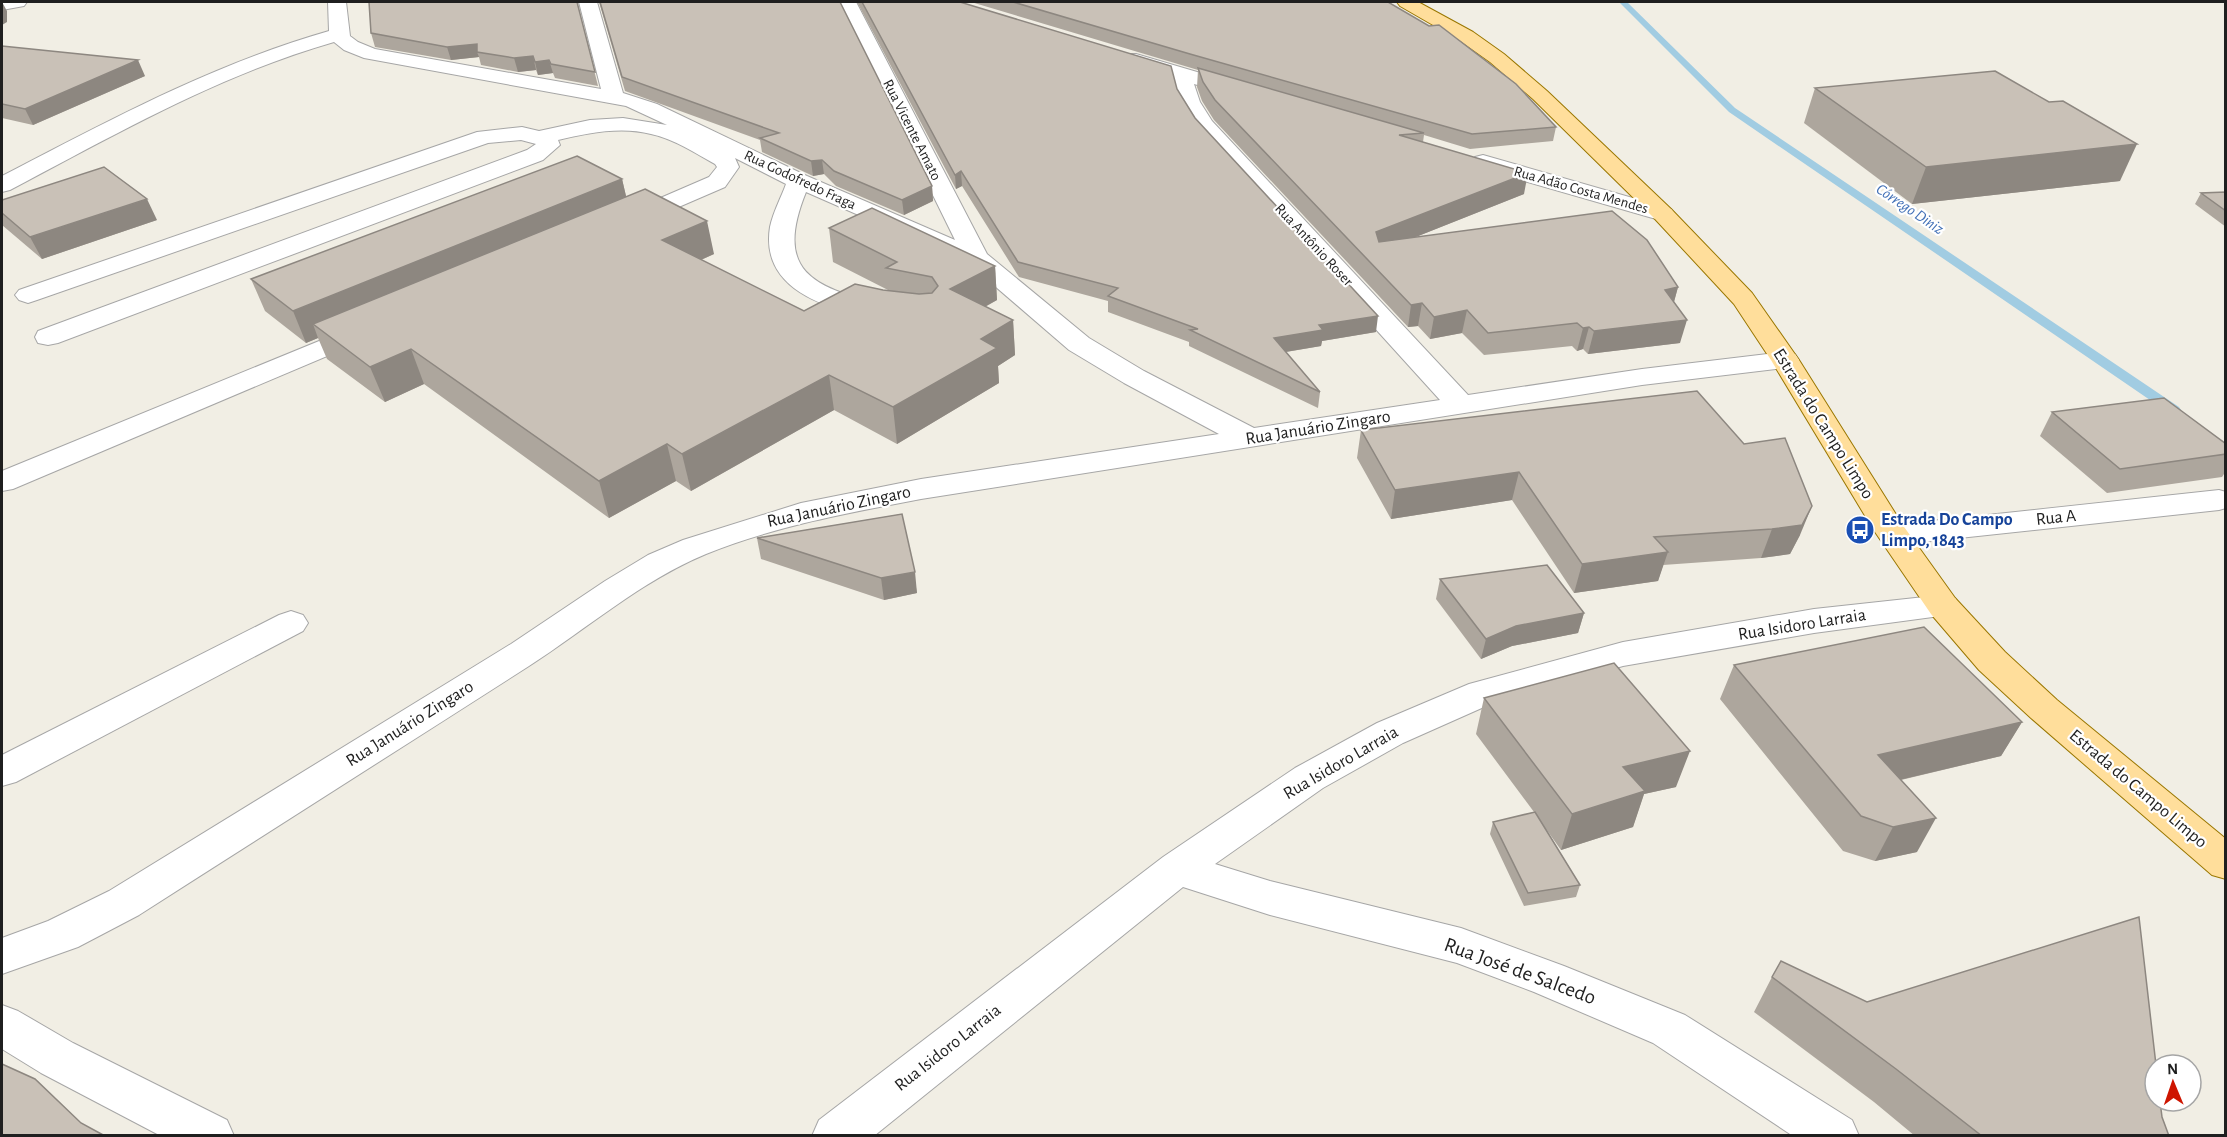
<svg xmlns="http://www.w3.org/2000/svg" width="2227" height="1137" font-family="'Alegreya Sans',sans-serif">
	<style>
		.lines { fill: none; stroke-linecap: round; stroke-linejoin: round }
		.stream { fill: #a1cce2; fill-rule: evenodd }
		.minor-casing { stroke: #a6a6a6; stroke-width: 2 }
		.major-casing { stroke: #9a7700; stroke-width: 2 }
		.minor { fill: #fff; fill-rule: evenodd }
		.major { fill: #ffde9b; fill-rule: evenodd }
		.wall { fill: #ada69d }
		.shaded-wall { fill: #8d8780 }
		.building { fill: #c9c1b7; stroke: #8d8780; stroke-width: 1.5 }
		.labels { text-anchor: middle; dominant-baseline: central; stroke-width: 4.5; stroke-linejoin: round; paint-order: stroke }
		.far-street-label { font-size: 15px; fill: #1f1f1f; stroke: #fff }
		.far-water-label { font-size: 16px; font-style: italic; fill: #4371b7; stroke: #fff }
		.street-label { font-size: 18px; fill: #1f1f1f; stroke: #fff }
		.transit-label { font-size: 18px; font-weight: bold; fill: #164399; stroke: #fff; text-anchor: start }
		.near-street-label { font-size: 21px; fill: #1f1f1f; stroke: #fff }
	</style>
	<rect width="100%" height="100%" fill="#f1eee4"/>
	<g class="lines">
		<polygon class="stream" points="1619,2 1627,2 1735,108 2179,407 2181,410 2179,413 2169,413 1729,112"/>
		<g class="minor-casing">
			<g id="minor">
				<polygon points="2,2 27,2 24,6 2,10"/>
				<path d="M328 2H346L350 36 358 42 375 49 601 89 579 2H597L623 93 657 104 807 176 955 240 838 2H856L987 254 1089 338 1144 371 1254 428 1440 400 1196 131 1179 102 1172 77 1122 62 1119 58 1122 54H1136L1248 87 1251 91 1248 95 1241 97 1194 84 1200 102 1212 121 1468 395 1642 369 1785 352 1795 354 1799 360 1795 366 1785 368 1642 385 921 499C848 513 775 526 706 554 641 581 588 628 529 666 399 749 269 832 139 915L78 947 2 974V938L48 921 109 891 511 644 605 581 648 555 683 540 801 503 921 479 1219 434 1124 383 1069 350 968 263 806 192C774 271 812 287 881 304L885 310 881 316 872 318C825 308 760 289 770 227 773 212 781 198 786 184L735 158 739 167 725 187 637 225 629 227 621 225 617 220 621 215 709 177 717 167 715 164C695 153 674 139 651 134 621 126 588 133 558 140L560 145 543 160 58 343 48 345 38 343 35 337 38 331 527 150 536 144 521 140 488 143 37 300 28 303 19 300 15 295 19 290 477 132 522 127 539 131 590 120 623 118 667 125 626 106 364 58 344 50 334 42C219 75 116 134 10 190L2 192V176C108 121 213 64 329 31Z"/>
				<polygon points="1483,155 1671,209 1675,214 1671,219 1663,221 1475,167 1472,162 1475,157"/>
				<polygon points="363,323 372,325 376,331 372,337 13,489 2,491 2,471"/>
				<polygon points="2219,490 2226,492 2226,508 2219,510 1894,545 1883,542 1878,535 1883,528 1894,525"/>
				<polygon points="1943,595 1955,598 1960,606 1955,614 1814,633 1623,666 1493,703 1403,743 1323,788 1215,864 1270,881 1461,928 1564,966 1685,1015 1852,1120 1859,1136 1793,1136 1653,1043 1534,992 1457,963 1270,915 1183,887 874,1136 812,1136 819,1120 1163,857 1295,768 1377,723 1469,684 1623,642 1814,609"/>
				<polygon points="291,611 303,615 308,623 303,631 16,782 2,786 2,755 279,615"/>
				<polygon points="2,1005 18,1011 73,1043 227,1120 234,1136 161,1136 41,1073 2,1049"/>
			</g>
		</g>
		<g class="major-casing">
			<polygon id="major" points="1397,2 1418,2 1473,32 1504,54 1547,91 1671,209 1752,293 1799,360 1902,524 1955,598 2005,652 2057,700 2226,839 2226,879 2212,875 2031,718 1979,670 1931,614 1873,529 1771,360 1734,304 1655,219 1533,99 1490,62 1459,40 1400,6"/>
		</g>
		<use href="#minor" class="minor"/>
		<use href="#major" class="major"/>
	</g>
	<g class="wall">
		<polygon points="369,2 578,2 577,2 598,86 555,78 553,73 538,75 536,70 518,72 481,65 479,57 451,60 375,47 371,33"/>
		<polygon points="599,2 840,2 932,186 933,201 904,215 836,186 824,174 813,176 762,152 760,140 625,91"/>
		<polygon points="857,2 960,2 1177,89 1195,118 1376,332 1322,341 1321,346 1286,352 1320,392 1318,408 1189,346 1189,342 1108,312 1108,301 1019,277 962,186 956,189"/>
		<polygon points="971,2 1388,2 1556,127 1553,141 1470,149 1424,135 1423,142 1524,194 1413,238 1678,287 1674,302 1680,343 1588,354 1583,349 1577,351 1572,346 1484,355 1462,333 1430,339 1418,326 1408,327 1214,120 1202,101 1197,87 1198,70"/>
		<polygon points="2,46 145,76 33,125 2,118"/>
		<polygon points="1815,88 2049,102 2120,181 1912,204 1804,123"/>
		<polygon points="622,179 626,196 714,254 701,260 804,311 883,290 888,291 888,290 833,262 829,228 995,266 997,300 985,307 1013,320 1015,355 998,366 999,383 897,444 834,410 691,491 676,481 609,518 424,384 385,402 327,359 318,338 306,343 265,311 251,279"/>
		<polygon points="2226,192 2226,227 2195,204 2201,193"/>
		<polygon points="2,200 157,220 42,259 2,225"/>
		<polygon points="2052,412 2226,444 2226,471 2222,477 2107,493 2040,436"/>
		<polygon points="1361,430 1800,535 1790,554 1761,558 1663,565 1658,581 1574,593 1512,500 1391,519 1357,458"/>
		<polygon points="902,514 917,593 884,600 761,559 757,538"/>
		<polygon points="1440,579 1584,613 1578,633 1512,646 1481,659 1436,599"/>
		<polygon points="1734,665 2022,722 2001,756 1901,780 1917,852 1875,861 1843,851 1720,699"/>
		<polygon points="1484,698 1676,787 1644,794 1633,827 1561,850 1546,829 1580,885 1576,897 1524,906 1490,834 1493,822 1534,812 1476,734"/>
		<polygon points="1772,977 1867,1002 2162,1117 2169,1136 1915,1136 1874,1102 1754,1012"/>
	</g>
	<g class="shaded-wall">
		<polygon points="2,2 7,11 7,22 2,25"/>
		<polygon points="477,44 477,52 479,57 451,60 447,47"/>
		<polygon points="533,56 536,70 518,72 514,58"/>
		<polygon points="138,60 145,76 33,125 25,109"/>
		<polygon points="549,60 553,73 538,75 535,62"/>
		<polygon points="2137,144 2120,181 1912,204 1926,167"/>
		<polygon points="822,160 824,174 813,176 811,161"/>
		<polygon points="961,171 962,186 956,189 955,175"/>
		<polygon points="1528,173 1524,194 1373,254 1376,232"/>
		<polygon points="622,179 629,209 313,324 318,338 306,343 293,311"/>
		<polygon points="932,186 933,201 904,215 902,200"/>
		<polygon points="147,199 157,220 42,259 30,237"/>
		<polygon points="707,221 714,254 669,274 662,240"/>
		<polygon points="995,266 997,300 953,324 950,289"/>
		<polygon points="1678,287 1672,309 1665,290"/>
		<polygon points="1422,303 1418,326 1408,327 1411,305"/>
		<polygon points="1467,310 1462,333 1430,339 1434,317"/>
		<polygon points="1378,316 1376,332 1322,341 1321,346 1273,354 1274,338 1319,325"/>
		<polygon points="1013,320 1015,355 998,366 999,383 897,444 893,407 981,339"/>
		<polygon points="1687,320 1680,343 1588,354 1594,331"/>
		<polygon points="1589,327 1583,349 1577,351 1583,328"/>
		<polygon points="411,349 424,384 385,402 370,367"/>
		<polygon points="829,375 834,410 691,491 682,454"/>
		<polygon points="667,444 676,481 609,518 599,481"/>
		<polygon points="1519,472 1512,500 1391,519 1395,490"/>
		<polygon points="1812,506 1800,535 1790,554 1761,558 1772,529"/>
		<polygon points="1668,552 1658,581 1574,593 1582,564"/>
		<polygon points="915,572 917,593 884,600 881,578"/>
		<polygon points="1584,613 1578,633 1512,646 1481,659 1486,639 1516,626"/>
		<polygon points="2022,722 2001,756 1861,789 1878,755"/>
		<polygon points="1690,751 1676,787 1644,794 1633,827 1561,850 1572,814 1623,767"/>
		<polygon points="1936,818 1917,852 1875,861 1893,827"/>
	</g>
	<g class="building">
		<polygon points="369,2 577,2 595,72 551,64 549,60 535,62 533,56 514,58 477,52 477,44 447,47 371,33"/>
		<polygon points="600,2 840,2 932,186 902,200 834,171 822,160 811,161 760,138 779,133 622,77"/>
		<polygon points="862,2 960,2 1171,66 1177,89 1195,118 1378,316 1319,325 1323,330 1274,338 1320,392 1190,330 1198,329 1108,296 1118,288 1018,262 961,171 955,175"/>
		<polygon points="1013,2 1388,2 1429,26 1439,25 1516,84 1556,127 1472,134 1190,54"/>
		<polygon points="2,46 138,60 25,109 2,104"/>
		<polygon points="1198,68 1424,133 1399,135 1528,173 1376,232 1379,242 1612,211 1647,240 1678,287 1665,290 1687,320 1594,331 1589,327 1583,328 1577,323 1488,333 1467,310 1434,317 1422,303 1411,305 1215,100 1203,82"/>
		<polygon points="1995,71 2049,102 2063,101 2137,144 1926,167 1815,88"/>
		<polygon points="577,156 622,179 293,311 251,279"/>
		<polygon points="104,167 147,199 30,237 2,213 2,200"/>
		<polygon points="645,189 707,221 662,240 804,311 855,284 883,290 919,294 932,293 938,286 932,277 886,268 897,262 829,228 872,208 995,266 950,289 1013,320 981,339 997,348 893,407 829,375 682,454 667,444 599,481 411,349 370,367 313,324"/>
		<polygon points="2226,192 2226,211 2201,193"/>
		<polygon points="1697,391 1744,444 1785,438 1812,506 1802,525 1772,529 1654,537 1668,552 1582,564 1519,472 1395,490 1361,430"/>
		<polygon points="2164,398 2226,444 2226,454 2120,469 2052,412"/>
		<polygon points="902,514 915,572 881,578 757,538"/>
		<polygon points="1547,565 1584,613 1516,626 1486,639 1440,579"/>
		<polygon points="1924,627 2022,722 1878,755 1936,818 1893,827 1861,816 1734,665"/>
		<polygon points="1614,663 1690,751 1623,767 1645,791 1572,814 1484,698"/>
		<polygon points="1535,812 1580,885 1528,893 1493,822"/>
		<polygon points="2139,917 2156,1065 2155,1101 2160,1101 2162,1117 2169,1136 1982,1136 1896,1069 1772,977 1781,961 1867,1002"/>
		<polygon points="2,1064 35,1079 81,1123 105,1136 2,1136"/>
	</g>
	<defs>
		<g id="bus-disc" transform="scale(1.5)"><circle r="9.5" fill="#1a4fb4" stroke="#fff"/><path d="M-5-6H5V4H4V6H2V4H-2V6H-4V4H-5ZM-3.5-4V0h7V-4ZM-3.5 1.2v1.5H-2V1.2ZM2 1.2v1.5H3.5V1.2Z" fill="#fff"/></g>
	</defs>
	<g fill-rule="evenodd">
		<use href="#bus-disc" x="1860" y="530"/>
	</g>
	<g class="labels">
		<g class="far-street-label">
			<text transform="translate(912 130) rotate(63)">Rua Vicente Amato</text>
			<text transform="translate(800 180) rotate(25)">Rua Godofredo Fraga</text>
			<text transform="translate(1581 190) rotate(16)">Rua Adão Costa Mendes</text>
			<text transform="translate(1314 245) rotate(47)">Rua Antônio Roser</text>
		</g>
		<g class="far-water-label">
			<text transform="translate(1910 209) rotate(34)">Córrego Diniz</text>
		</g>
		<g class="street-label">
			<text transform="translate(1823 424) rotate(58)">Estrada do Campo Limpo</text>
			<text transform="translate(1318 428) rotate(-9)">Rua Januário Zingaro</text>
			<text transform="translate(839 507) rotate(-12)">Rua Januário Zingaro</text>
			<text transform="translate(2056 518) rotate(-6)">Rua A</text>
			<text transform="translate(1802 625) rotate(-9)">Rua Isidoro Larraia</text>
			<text transform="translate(410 724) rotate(-32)">Rua Januário Zingaro</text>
			<text transform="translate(1341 763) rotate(-30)">Rua Isidoro Larraia</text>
			<text transform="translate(2138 789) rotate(40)">Estrada do Campo Limpo</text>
			<text transform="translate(948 1048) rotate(-38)">Rua Isidoro Larraia</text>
		</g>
		<g class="transit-label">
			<text x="1881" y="520">Estrada Do Campo<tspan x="1881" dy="21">Limpo, 1843</tspan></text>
		</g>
		<g class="near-street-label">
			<text transform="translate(1520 971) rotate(20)">Rua José de Salcedo</text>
		</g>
	</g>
	<rect width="2227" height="1137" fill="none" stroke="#1f1f1f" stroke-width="6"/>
	<g transform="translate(2173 1083) rotate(358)"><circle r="28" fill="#ffffff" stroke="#a5a5a5" stroke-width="1.5"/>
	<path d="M0-4.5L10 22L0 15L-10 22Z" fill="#ce1500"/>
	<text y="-9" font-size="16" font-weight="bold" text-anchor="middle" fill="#1f1f1f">N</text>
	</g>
</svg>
